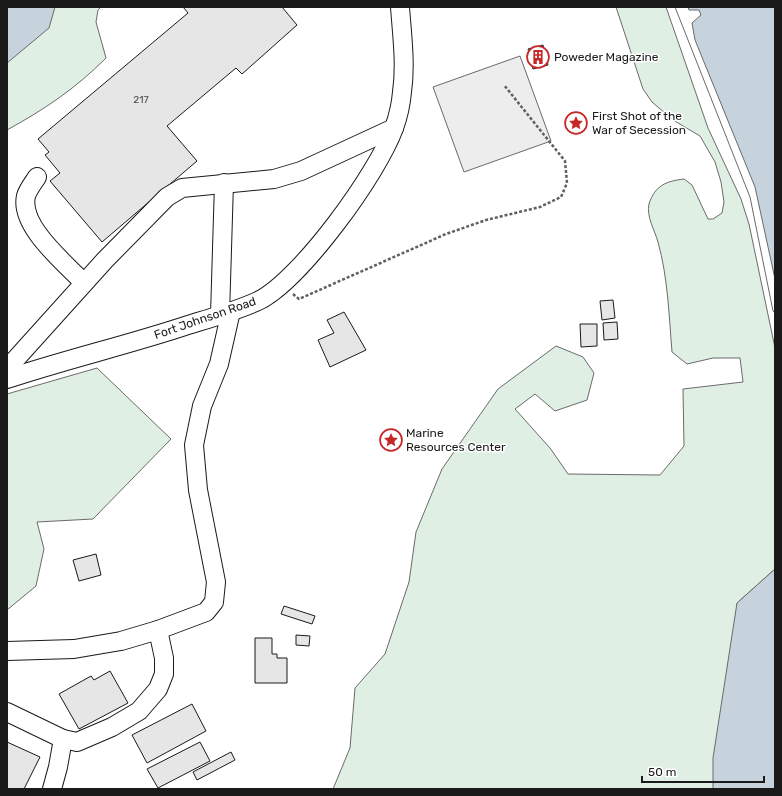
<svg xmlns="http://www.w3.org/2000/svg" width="782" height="796" font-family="Rubik,sans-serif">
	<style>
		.green { fill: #e0efe3; stroke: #6a6a6a }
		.parking { fill: #ededed; stroke: #6a6a6a }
		.water { fill: #c6d2dc; stroke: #6a6a6a }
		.pier { fill: #fff; stroke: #6a6a6a }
		.building { fill: #e6e6e6; stroke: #1a1a1a }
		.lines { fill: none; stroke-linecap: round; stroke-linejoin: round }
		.minor-casing { stroke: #1a1a1a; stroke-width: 20 }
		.path { stroke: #5f5f5f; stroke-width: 2.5; stroke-dasharray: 3 2; stroke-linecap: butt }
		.minor { stroke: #fff; stroke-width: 18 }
		.labels { text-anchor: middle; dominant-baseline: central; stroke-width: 3; stroke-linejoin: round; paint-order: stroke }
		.number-label { font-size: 10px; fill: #4d4d4d }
		.poi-label { font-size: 12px; fill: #1a1a1a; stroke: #fff; text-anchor: start }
		.street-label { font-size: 12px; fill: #1a1a1a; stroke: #fff }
	</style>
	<rect width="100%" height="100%" fill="#fff"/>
	<g class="green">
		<path d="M7 7H101L98 10 96 22 106 58C75 89 45 109 7 130Z"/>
		<path d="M616 7H666L708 128 741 199 749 224 775 348V569L737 603 775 789H333L350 748 355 688 385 654 409 582 416 532 442 469 498 389 556 346 583 357 594 373 587 400 555 411 535 394 515 409 550 448 568 474 660 475 684 446 683 389 743 382 740 358H713L687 364 672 352C669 316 668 278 658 242 655 231 646 216 649 204 655 185 667 181 684 179L692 185 708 219H713L722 213 724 202 721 182 715 162 700 136 673 120 652 102 643 89Z"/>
		<polygon points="97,368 171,439 93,519 37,522 44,549 36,586 7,610 7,394"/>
	</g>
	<polygon class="parking" points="520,56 551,141 464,172 433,87"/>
	<g class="water">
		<polygon points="7,7 55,7 49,28 7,63"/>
		<polygon points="677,7 775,7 775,311 752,196"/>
		<polygon points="775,569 775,789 713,789 713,758 737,603"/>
	</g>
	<polygon class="pier" points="675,7 688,7 689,10 699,10 701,15 692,23 695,40 755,187 775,279 775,313 773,311 750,197"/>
	<g class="building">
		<polygon points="183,7 282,7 297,25 242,74 236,68 167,126 197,161 102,242 50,181 60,173 45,155 49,152 38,139 188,13"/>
		<polygon points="543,45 548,65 533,69 528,49"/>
		<polygon points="613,300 615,318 602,320 600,301"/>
		<polygon points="344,312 366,350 330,367 318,340 334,333 327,320"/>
		<polygon points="617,322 618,339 604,340 603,323"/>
		<polygon points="580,324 597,324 597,346 581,347"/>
		<polygon points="96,554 101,575 79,581 73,560"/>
		<polygon points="284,606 315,616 312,624 281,614"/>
		<polygon points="296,635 310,636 309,646 296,645"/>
		<polygon points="255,638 272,638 272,654 277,654 277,658 287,658 287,683 255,683"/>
		<polygon points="110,671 128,703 79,729 59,694 91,676 94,680"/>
		<polygon points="192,704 206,731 147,763 132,735"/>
		<polygon points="7,742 40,757 24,789 7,789"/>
		<polygon points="200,742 210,761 158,788 147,769"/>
		<polygon points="231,752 235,760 197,780 193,772"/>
	</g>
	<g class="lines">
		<g class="minor-casing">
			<g id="minor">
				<path d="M37 177C34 182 28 189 26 196 19 226 65 263 84 283"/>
				<polyline points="220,315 224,183"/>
				<polyline points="7,375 14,361 105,260 167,197 182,188 274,179 301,171 394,128"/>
				<path d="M7 379C67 359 128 345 188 325 211 318 236 311 258 301 300 281 378 173 394 128 398 117 401 104 402 92 406 64 402 35 400 7"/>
				<polyline points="7,651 74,649 121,641 158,630 206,612 214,602 216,582 198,490 194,445 202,406 219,364 231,311"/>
				<polyline points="7,712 63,739 58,767 52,789"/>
				<polyline points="63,739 77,742 112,727 139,711 158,689 164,674 164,658 158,630"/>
			</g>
		</g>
		<polyline class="path" points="293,294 299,299 446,234 486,220 540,207 561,197 567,183 565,161 504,85"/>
		<use href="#minor" class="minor"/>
	</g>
	<defs>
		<g id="building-ring" transform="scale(1.15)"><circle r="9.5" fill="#fff" stroke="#c62828" stroke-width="1.5"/><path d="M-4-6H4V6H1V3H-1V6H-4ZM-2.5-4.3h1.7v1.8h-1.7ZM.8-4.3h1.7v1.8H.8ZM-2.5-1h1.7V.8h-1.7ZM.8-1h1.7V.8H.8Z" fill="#c62828"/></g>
		<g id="sight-ring" transform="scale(1.15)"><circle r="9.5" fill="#fff" stroke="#c62828" stroke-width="1.5"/><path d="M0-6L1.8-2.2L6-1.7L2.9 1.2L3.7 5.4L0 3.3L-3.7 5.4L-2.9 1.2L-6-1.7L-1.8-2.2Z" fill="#c62828"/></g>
	</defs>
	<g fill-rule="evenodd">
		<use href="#building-ring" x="538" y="57"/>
		<use href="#sight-ring" x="576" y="123"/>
		<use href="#sight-ring" x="391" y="440"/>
	</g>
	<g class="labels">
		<g class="number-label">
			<text x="141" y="100">217</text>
		</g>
		<g class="poi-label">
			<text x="554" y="57">Poweder Magazine</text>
			<text x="592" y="116">First Shot of the<tspan x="592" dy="14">War of Secession</tspan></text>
			<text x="406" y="433">Marine<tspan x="406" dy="14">Resources Center</tspan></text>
		</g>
		<g class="street-label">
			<text transform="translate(205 318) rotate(-19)">Fort Johnson Road</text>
		</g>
	</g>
	<rect width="782" height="796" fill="none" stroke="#1a1a1a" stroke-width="16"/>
	<path d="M642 776v6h122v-6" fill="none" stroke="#1a1a1a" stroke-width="2"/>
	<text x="648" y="776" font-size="12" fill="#1a1a1a" stroke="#ffffff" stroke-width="3" paint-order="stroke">50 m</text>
</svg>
